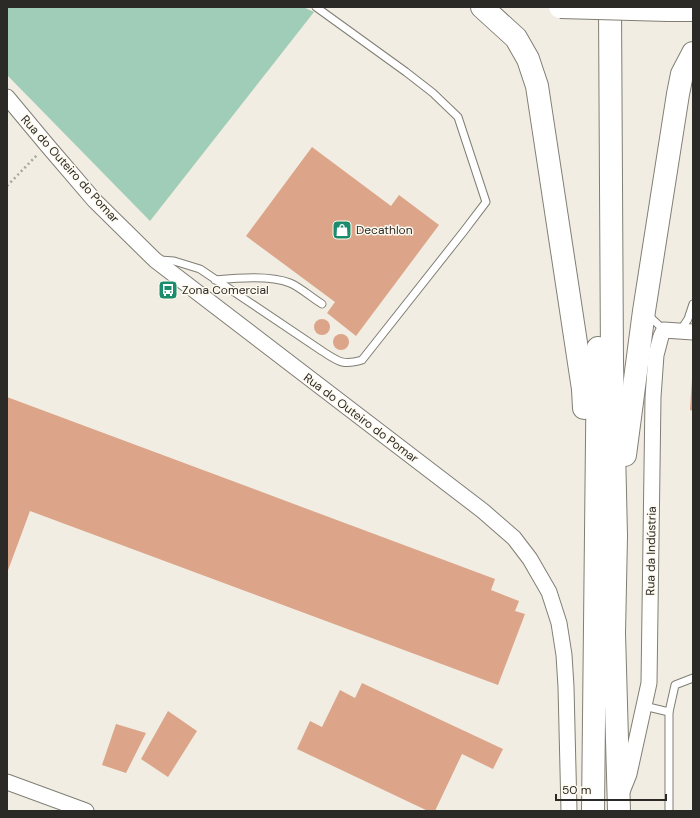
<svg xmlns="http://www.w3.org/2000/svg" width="700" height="818" font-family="'DM Sans',sans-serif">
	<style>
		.green { fill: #9fcdb7 }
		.building { fill: #dca589 }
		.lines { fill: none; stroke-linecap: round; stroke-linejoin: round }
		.service-casing { stroke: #817e74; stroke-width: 9 }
		.minor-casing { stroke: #817e74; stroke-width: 17 }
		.primary-casing { stroke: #817e74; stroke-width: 24 }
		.trunk-casing { stroke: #817e74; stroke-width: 24 }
		.path { stroke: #a8a59d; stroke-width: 2.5; stroke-dasharray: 2 3; stroke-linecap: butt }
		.service { stroke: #fff; stroke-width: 7 }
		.minor { stroke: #fff; stroke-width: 15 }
		.primary { stroke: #fff; stroke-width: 22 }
		.trunk { stroke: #fff; stroke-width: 22 }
		.primary-bridge-casing { stroke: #817e74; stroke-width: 24; stroke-linecap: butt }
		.primary-bridge { stroke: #fff; stroke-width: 22 }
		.labels { text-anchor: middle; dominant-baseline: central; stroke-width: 3; stroke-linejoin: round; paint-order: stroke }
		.street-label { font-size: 12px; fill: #2b2a26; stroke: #fefaef }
		.poi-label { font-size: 12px; fill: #2b2a26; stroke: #fefaef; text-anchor: start }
	</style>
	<rect width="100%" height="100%" fill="#f1ede2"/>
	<polygon class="green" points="7,7 303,7 314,12 150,221 7,75"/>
	<g class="building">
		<polygon points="312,147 391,206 399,195 439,225 356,336 327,313 335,302 246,236"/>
		<circle cx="322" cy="327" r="8"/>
		<circle cx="341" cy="342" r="8"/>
		<polygon points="692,379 693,379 693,411 690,410"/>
		<polygon points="7,397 495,579 491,590 519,601 515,611 525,614 498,685 30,511 7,573"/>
		<polygon points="362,683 503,749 493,769 462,754 435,811 428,811 297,749 310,721 322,727 340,690 355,698"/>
		<polygon points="168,711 197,731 168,777 141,759"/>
		<polygon points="116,724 146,733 126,773 102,765"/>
	</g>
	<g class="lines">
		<g class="service-casing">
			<g id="service">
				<path d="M160 260 174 261 200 269 322 351C338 361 342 366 362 360L464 231 486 202 458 117 433 93 406 72 316 7"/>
				<path d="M215 280C237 278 270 275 290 283 300 287 312 298 322 304"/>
				<polyline points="648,315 664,330"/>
				<polyline points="680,331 688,319 693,304"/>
				<polyline points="644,706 669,712"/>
				<polyline points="669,811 669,712 675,685 693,678"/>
			</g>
		</g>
		<g class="minor-casing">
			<g id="minor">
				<polyline points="7,97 47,145 95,201 155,260 483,511 514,538 530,559 549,592 559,623 564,655 566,687 569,811"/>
				<polyline points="7,782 86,811"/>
				<polyline points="621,794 629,774 649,683 653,397 656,355 661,336 664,330 693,332"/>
			</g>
		</g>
		<g class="primary-casing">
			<polyline id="primary" points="668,10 693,10"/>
		</g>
		<g class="trunk-casing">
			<g id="trunk">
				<polyline points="482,7 516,38 528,59 537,86 583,389 584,408"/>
				<polyline points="610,7 612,362 616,536 614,633 619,811"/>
				<polyline points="625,455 644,311 678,94 682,74 693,53"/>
				<polyline points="593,811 598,348"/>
			</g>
		</g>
		<polyline class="path" points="7,186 38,154"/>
		<use href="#service" class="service"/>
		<use href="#minor" class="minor"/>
		<use href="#primary" class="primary"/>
		<use href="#trunk" class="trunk"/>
		<g class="primary-bridge-casing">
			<polyline id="primary-bridge" points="560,7 668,10"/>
		</g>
		<use href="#primary-bridge" class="primary-bridge"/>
	</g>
	<defs>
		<g id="shop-square" transform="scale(1)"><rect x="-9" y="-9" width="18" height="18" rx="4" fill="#1b8c6c" stroke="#fefaef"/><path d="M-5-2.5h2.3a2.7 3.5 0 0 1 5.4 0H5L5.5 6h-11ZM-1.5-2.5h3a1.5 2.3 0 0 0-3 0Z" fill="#fff"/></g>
		<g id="bus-square" transform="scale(1)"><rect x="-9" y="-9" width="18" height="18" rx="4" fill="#1b8c6c" stroke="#fefaef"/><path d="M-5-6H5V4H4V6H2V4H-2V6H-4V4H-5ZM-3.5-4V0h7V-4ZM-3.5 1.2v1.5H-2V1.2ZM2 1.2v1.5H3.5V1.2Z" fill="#fff"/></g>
	</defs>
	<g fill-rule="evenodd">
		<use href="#shop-square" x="342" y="230"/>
		<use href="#bus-square" x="168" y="290"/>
	</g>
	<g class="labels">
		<g class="street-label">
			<text transform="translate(70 169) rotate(48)">Rua do Outeiro do Pomar</text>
			<text transform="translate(361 418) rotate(37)">Rua do Outeiro do Pomar</text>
			<text transform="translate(651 551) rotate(-89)">Rua da Indústria</text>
		</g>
		<g class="poi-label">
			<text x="356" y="230">Decathlon</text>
			<text x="182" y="290">Zona Comercial</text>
		</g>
	</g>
	<rect width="700" height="818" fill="none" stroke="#2b2a26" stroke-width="16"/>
	<path d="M556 794v6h110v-6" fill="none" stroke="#2b2a26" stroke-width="2"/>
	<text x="562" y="794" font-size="12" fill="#2b2a26" stroke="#fefaef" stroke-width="3" paint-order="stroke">50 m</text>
</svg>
